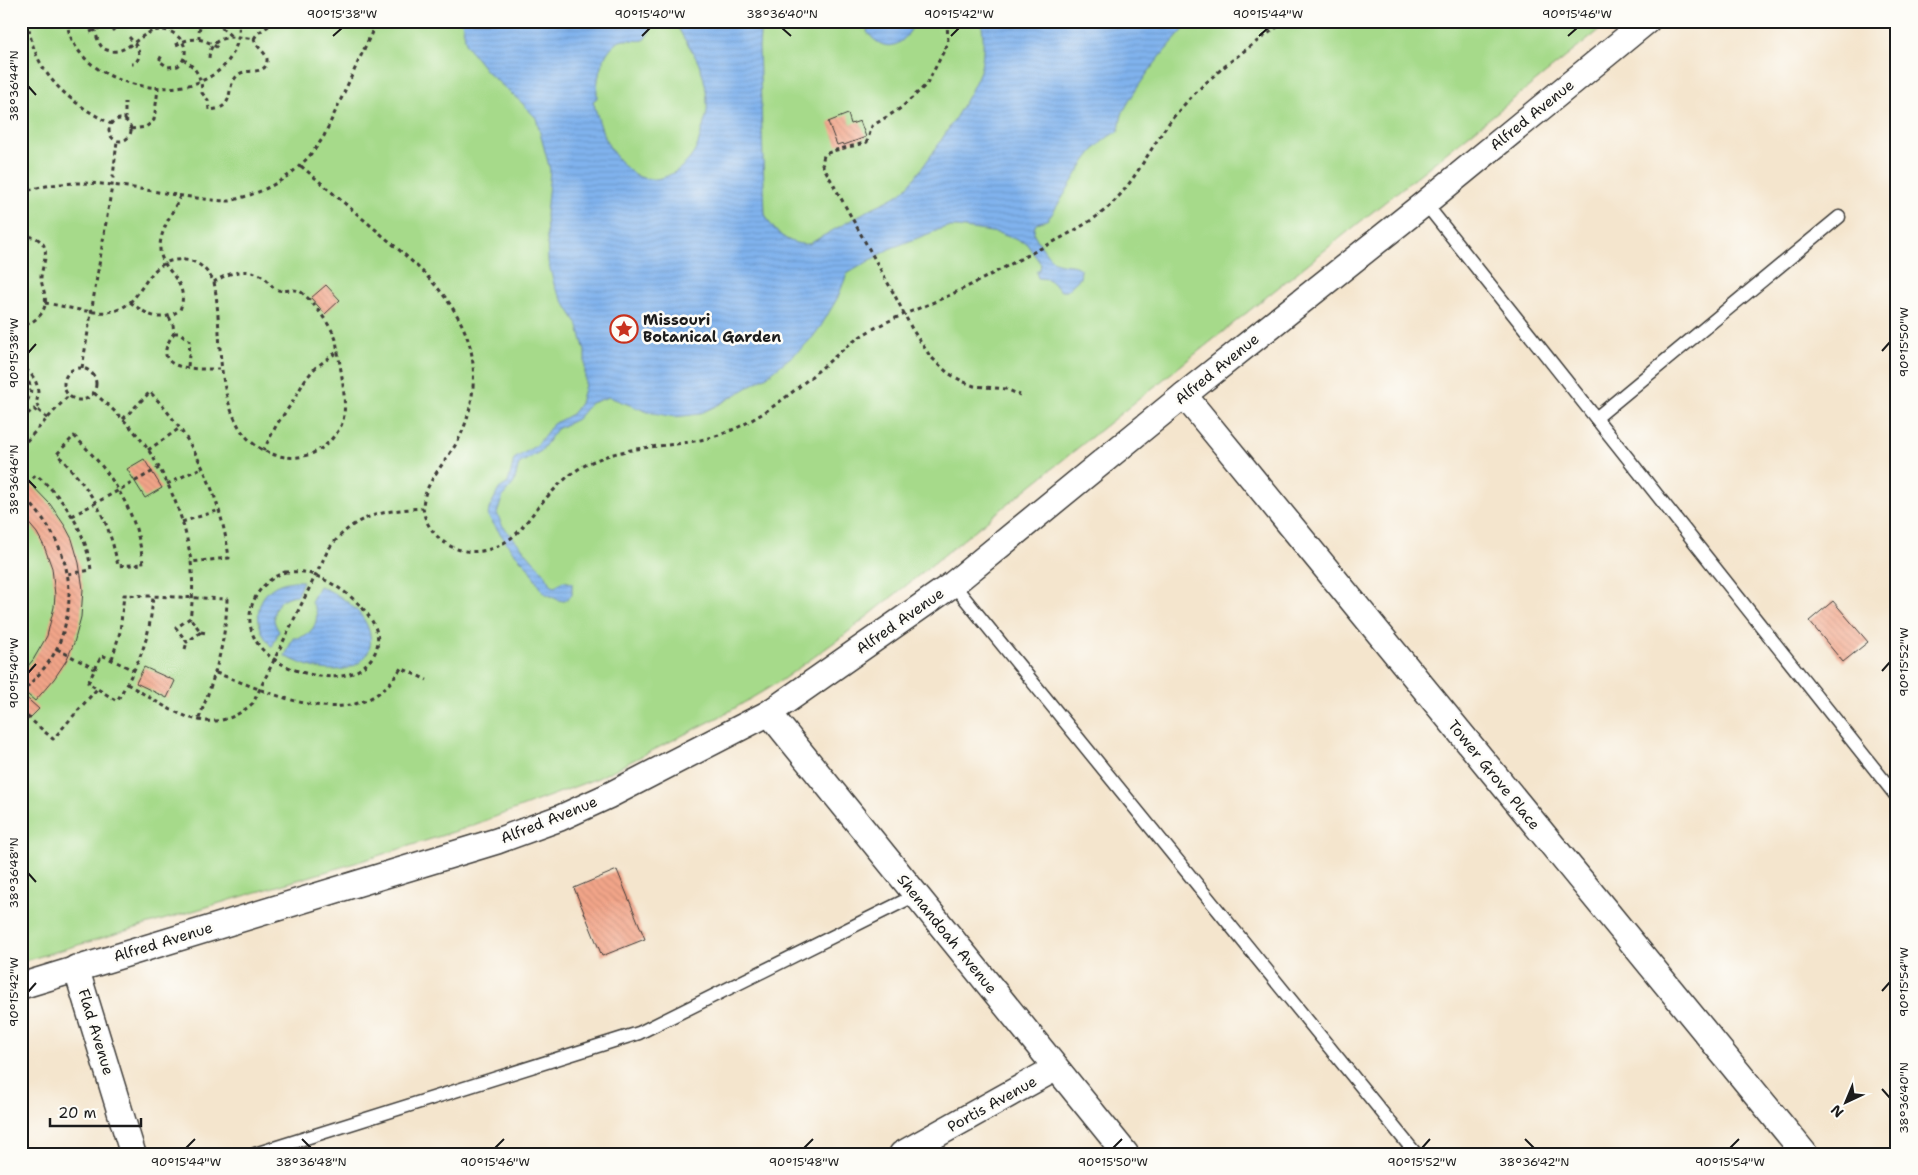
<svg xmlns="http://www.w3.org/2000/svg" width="1918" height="1175" font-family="'Shantell Sans',sans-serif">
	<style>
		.park { fill: #a6da8a; stroke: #617b53 }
		.water { fill: url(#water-rules); stroke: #4e6784 }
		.building { fill: url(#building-back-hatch) }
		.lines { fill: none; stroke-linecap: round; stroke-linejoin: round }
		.lane-casing { stroke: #3c3a37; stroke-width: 15 }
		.street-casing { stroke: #3c3a37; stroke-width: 28 }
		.path { stroke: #3c3a37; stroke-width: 3; stroke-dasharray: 4 4; stroke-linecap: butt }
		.lane { stroke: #fff; stroke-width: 12 }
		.street { stroke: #fff; stroke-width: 25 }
		.ticks { fill: none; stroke: #1c1c1c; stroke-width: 2 }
		.labels { text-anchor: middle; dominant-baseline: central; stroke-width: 5; stroke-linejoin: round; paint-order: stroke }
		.street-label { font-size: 15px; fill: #1c1c1c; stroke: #fdfcf7 }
		.poi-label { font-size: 15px; font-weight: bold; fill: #1c1c1c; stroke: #fdfcf7; text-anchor: start }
		.neatline { fill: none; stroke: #1c1c1c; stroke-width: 2 }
		.ticks-label { font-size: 12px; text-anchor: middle; fill: #1c1c1c }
	</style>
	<defs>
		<pattern id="water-rules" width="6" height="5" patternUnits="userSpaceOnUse" patternTransform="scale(1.25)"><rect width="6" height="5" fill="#80b2ed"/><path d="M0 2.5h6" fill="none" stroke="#6e98cb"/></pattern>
		<pattern id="building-back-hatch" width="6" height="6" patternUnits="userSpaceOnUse" patternTransform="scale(1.25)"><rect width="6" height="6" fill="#f2a589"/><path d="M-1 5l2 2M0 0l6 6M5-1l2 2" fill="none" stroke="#cf8d76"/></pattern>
	</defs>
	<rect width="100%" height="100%" fill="#fdfcf7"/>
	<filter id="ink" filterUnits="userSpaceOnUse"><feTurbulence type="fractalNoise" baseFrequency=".02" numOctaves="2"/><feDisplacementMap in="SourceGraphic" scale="10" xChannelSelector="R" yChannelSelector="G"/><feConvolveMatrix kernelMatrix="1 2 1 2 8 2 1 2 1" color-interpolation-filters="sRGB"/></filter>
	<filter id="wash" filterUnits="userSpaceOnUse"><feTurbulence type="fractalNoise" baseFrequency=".0096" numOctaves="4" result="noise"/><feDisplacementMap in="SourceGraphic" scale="20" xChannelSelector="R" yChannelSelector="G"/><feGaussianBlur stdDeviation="1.12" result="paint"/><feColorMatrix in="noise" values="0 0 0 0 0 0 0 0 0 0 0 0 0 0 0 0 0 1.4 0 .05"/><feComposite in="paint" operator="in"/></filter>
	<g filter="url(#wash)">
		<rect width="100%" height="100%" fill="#f4e5cd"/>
		<polygon class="park" points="21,21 1611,21 843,636 782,680 725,714 598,778 463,829 355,863 21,962"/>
		<g class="water">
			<path d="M462 21H656L644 40C635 42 628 38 620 41 602 49 596 80 597 98L593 101C598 117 602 136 612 151 619 161 631 175 643 178 664 184 687 167 696 149 700 141 700 134 703 127 705 119 708 113 707 104 707 81 699 59 685 40 681 34 679 27 673 21H761L759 48 765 214C772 231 789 246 809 244 830 232 851 220 872 208 882 203 893 199 902 192 919 178 977 88 981 67 984 54 984 34 981 21H1192C1166 48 1142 77 1124 110 1120 117 1121 125 1118 132 1094 139 1072 183 1059 203 1056 207 1052 215 1048 219 1040 224 1034 219 1034 234 1040 244 1047 258 1058 263 1066 266 1075 263 1081 270L1080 278 1066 291H1061L1048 279 1038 278 1036 272 1040 269 1041 264 1026 243 998 233 958 227H946L889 249 847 274 838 297 821 326 812 338 802 348 767 376 718 405 699 414 675 417 648 412 609 397 591 403 577 419 557 429 541 451 519 464 514 483 503 496 497 513 502 525 545 574 552 586 555 587 563 581 572 583V595L565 601C557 601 552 596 544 593L527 566 513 552 488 516 489 509 499 489 508 483 514 459 537 445 553 424 572 414 576 409 580 403 585 385V351L577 323 555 288 548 261 546 215 550 170 536 118 521 102 487 72 471 52 466 44Z"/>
			<path d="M869 21H915C905 46 886 56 867 32Z"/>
			<path d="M294 581H303L297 595C277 596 267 615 279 631L272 647C248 621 256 584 294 581Z"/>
			<path d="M319 586C408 623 372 702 285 656L293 638C313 639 324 616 311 602Z"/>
		</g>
		<g id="blocks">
			<g class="building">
				<polygon points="848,114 851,124 860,121 866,137 844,145 843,143 837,145 828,122"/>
				<polygon points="326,285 340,300 325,314 311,298"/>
				<polygon points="21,457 27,463 21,469"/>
				<polygon points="144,459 162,488 145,498 127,469"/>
				<polygon points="22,475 50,504 65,526 72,539 79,563 83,589 81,617 74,643 66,661 54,679 35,701 21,689 21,674 33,660 47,636 54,607 55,595 52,568 44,546 37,533 21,514"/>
				<polygon points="1833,601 1868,642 1843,662 1809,621"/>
				<polygon points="144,667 175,681 167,698 136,683"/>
				<polygon points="21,693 39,709 21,727"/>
				<polygon points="617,870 645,939 602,956 574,888"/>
			</g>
		</g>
	</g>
	<g filter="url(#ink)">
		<use href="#blocks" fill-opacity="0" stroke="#3c3a37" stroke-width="1"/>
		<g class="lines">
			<g class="lane-casing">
				<g id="lane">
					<polyline points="1425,203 1897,797"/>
					<polyline points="1596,418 1839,217"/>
					<polyline points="953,584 1416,1154"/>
					<polyline points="255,1154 639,1033 916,895"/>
				</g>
			</g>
			<g class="street-casing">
				<g id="street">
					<polyline points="1184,395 1805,1154"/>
					<polyline points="769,713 1126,1154"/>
					<polyline points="76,968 133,1154"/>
					<polyline points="21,986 497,841 560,818 608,796 769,713 953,584 1184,395 1425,203 1647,21"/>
					<polyline points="902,1154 1056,1068"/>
				</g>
			</g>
			<g class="path">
				<path d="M28 21C33 73 67 101 111 124"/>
				<path d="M67 21C73 91 205 114 234 51 238 42 240 32 239 21"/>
				<path d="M91 21C97 30 96 47 107 50 128 57 140 30 160 30 179 29 195 51 178 66L168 67 159 61 162 55"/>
				<polyline points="196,21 206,24 219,21"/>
				<polyline points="217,21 222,28 231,36"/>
				<path d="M947 21 948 43 927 84 901 108 872 126 867 142C853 147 837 148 824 155L822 164 894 294 912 329 930 356 948 373 962 381 974 386 1006 389 1020 395"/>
				<polyline points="165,30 167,21"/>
				<polyline points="90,32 107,25 111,27 114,31"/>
				<path d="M129 37C137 45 144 56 134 64H132"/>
				<polyline points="199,39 199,31 201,23"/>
				<path d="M254 39C258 30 268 29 273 21"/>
				<path d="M176 45C191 36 206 38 219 49"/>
				<path d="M183 59C196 67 202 78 202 93L208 100 209 110C238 108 223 89 238 75 247 67 265 77 267 61 268 53 256 48 254 39 237 36 210 33 209 58"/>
				<circle cx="120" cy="130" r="11"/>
				<polyline points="125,120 125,102"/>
				<polyline points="131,129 146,127 154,120 158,89"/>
				<path d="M301 166C326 187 351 209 376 230 411 260 451 292 467 337 478 365 474 405 462 432 448 467 399 498 438 537 461 560 496 554 518 532 530 519 539 504 552 492 564 479 577 468 594 461 639 441 687 450 732 430 764 416 792 393 819 370 834 358 849 343 866 333 889 319 916 310 941 299 971 286 999 270 1028 255 1053 242 1078 230 1100 214 1132 190 1148 150 1172 119 1203 80 1245 49 1286 21"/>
				<path d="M21 193C75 173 128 188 183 196 198 198 214 201 229 201 235 200 242 197 247 196 281 185 305 166 324 136L377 21"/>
				<path d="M21 239C27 236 31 236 36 238 53 247 42 264 41 277 41 284 44 289 45 296 48 312 35 323 21 326"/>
				<path d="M130 302C148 315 159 324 180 310 191 281 162 272 160 250 159 231 173 213 180 196"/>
				<path d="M45 303C66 306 97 317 117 310 146 300 146 256 185 260 199 261 207 270 214 282 223 330 214 382 239 427 259 461 309 470 334 436 338 432 342 425 343 420 348 402 339 361 336 340 334 330 309 295 299 291 292 288 284 293 276 289 270 286 268 279 262 276 248 267 227 273 214 282"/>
				<path d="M169 317 173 325 174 333C146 372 196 369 221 369"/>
				<polyline points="174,333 180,333 190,341 188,367"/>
				<polyline points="82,368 112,186 117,141"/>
				<circle cx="80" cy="384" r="16"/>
				<path d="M94 393C114 410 134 428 149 451 180 498 200 561 190 618L176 628 187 642 201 632 190 618"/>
				<path d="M21 396 27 401C33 391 32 384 23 375L28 371C38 381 40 391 36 404L40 408 38 410 48 419"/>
				<polyline points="21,419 34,409 37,412 38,410"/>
				<path d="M123 419 150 392C194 438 221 495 229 558L190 562"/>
				<path d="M74 436C111 471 138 512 143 564L118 566C108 516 92 491 57 454Z"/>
				<polyline points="21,447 69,395"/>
				<polyline points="148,450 180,428"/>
				<polyline points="263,451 277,424 292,403 305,380 315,368 337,352"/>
				<polyline points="167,484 203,467"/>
				<path d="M21 489 36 475C65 499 86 531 91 570L67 574"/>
				<path d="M21 494C65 536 83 590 57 648 49 665 34 680 21 693"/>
				<polyline points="72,516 159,468"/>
				<polyline points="182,522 220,510"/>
				<path d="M285 572C293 572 301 571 308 573 342 583 407 632 363 667 338 687 289 673 267 654 236 627 250 585 285 572Z"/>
				<polyline points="201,632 207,633"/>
				<polyline points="57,649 95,669"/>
				<polyline points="185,649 187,642"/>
				<path d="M112 659 120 632 124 595 227 599C226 644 214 679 198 721"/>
				<path d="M135 671 102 655 88 683 117 701C139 663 150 641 153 596"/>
				<path d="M216 673C276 694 358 739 401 668L427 680"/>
				<path d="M127 684C169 708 209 743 253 703L328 550C354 514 382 511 423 508"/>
				<polyline points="21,711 53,739 97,689"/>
			</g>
			<use href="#lane" class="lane"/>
			<use href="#street" class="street"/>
		</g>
	</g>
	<path class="ticks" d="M782 28 791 36M333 36 342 28M642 36 650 28M951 36 959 28M1259 36 1268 28M1568 36 1577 28M28 86 36 95M1882 351 1890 342M28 353 36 344M28 480 36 488M1882 671 1890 662M28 673 36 664M28 873 36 882M1882 991 1890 982M28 992 36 983M1882 1089 1890 1098M302 1139 311 1148M1525 1139 1534 1148M186 1148 195 1139M495 1148 504 1139M804 1148 813 1139M1113 1148 1122 1139M1422 1148 1430 1139M1730 1148 1739 1139"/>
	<defs>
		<g id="sight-ring" transform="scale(1.4375)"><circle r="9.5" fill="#fdfcf7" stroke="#c8321e" stroke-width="1.5"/><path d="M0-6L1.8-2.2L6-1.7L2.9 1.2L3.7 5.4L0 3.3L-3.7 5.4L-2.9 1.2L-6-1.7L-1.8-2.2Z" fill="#c8321e"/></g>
	</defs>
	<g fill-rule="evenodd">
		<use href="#sight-ring" x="624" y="329"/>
	</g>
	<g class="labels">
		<g class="street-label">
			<text transform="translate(1532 115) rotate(-39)">Alfred Avenue</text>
			<text transform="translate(1217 369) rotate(-39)">Alfred Avenue</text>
			<text transform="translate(900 621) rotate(-35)">Alfred Avenue</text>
			<text transform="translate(1494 775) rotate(51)">Tower Grove Place</text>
			<text transform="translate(549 820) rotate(-22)">Alfred Avenue</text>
			<text transform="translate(947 934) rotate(51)">Shenandoah Avenue</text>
			<text transform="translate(163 942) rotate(-17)">Alfred Avenue</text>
			<text transform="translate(96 1032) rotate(73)">Flad Avenue</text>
			<text transform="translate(992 1104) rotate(-29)">Portis Avenue</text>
		</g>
		<g class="poi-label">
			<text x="643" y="320">Missouri<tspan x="643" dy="17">Botanical Garden</tspan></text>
		</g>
	</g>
	<rect width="1918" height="1175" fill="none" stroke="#fdfcf7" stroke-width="55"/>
	<g transform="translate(1846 1102) rotate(224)" stroke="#fdfcf7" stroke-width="4" paint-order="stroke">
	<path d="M0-4L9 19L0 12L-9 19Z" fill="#1c1c1c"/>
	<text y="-8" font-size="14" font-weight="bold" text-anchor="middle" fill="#1c1c1c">N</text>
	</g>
	<path d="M50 1118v8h91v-8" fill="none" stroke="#1c1c1c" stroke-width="2.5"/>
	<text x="58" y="1118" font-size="15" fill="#1c1c1c" stroke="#fdfcf7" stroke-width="4" paint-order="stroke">20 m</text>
	<rect x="28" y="28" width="1862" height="1120" class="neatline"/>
	<g class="ticks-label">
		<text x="342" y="18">90°15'38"W</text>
		<text x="650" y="18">90°15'40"W</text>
		<text x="782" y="18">38°36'40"N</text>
		<text x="959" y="18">90°15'42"W</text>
		<text x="1268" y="18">90°15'44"W</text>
		<text x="1577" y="18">90°15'46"W</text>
		<text transform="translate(14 86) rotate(-90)" y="4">38°36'44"N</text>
		<text transform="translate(1904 342) rotate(-90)" y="4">90°15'50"W</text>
		<text transform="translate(14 353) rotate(-90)" y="4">90°15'38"W</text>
		<text transform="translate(14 480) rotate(-90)" y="4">38°36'46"N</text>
		<text transform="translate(1904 662) rotate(-90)" y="4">90°15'52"W</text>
		<text transform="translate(14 673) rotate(-90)" y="4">90°15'40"W</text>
		<text transform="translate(14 873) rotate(-90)" y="4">38°36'48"N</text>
		<text transform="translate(1904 982) rotate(-90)" y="4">90°15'54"W</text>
		<text transform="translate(14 992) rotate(-90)" y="4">90°15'42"W</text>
		<text transform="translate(1904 1098) rotate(-90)" y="4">38°36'40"N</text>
		<text x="186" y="1166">90°15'44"W</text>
		<text x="311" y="1166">38°36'48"N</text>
		<text x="495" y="1166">90°15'46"W</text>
		<text x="804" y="1166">90°15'48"W</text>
		<text x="1113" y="1166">90°15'50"W</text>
		<text x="1422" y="1166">90°15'52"W</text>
		<text x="1534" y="1166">38°36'42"N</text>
		<text x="1730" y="1166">90°15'54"W</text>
	</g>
</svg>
